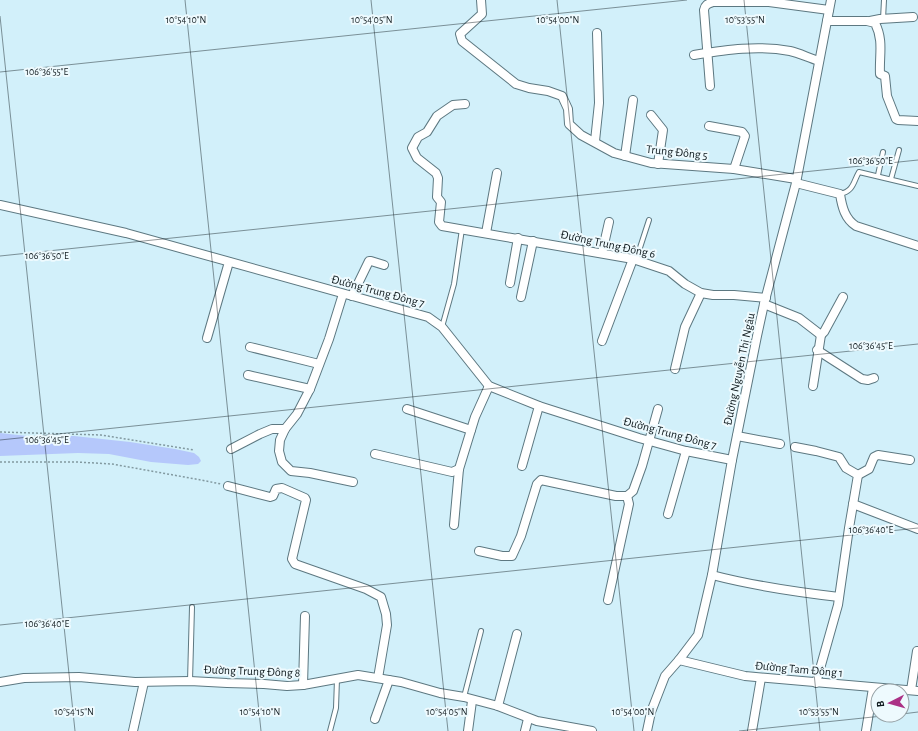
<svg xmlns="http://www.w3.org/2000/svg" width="918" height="731" font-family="'Alegreya Sans',sans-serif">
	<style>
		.water { fill: #b5c8fb }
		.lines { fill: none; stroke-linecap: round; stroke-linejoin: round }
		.service-casing { stroke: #5d7881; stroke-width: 6 }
		.minor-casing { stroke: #5d7881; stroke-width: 10 }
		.path { stroke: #8299a0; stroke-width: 1.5; stroke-dasharray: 2 2; stroke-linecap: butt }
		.service { stroke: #fff; stroke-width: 4 }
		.minor { stroke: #fff; stroke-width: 8 }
		.ticks { fill: none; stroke: #0f1a1e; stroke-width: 1; stroke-opacity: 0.45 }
		.labels { text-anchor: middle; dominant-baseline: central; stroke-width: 4; stroke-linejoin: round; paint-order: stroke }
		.street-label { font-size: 12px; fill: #0f1a1e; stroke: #eefafe }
		.ticks-label { font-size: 10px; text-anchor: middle; fill: #0f1a1e; stroke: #eefafe; stroke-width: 4; stroke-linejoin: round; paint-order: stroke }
	</style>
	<rect width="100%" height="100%" fill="#d2f0fa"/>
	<polygon class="water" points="0,433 27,436 74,436 130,442 175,449 194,453 199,457 201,461 198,464 188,465 151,462 109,454 78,453 0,456"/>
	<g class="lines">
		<g class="service-casing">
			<g id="service">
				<polyline points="883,19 884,0"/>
				<polyline points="878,175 883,152"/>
				<polyline points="891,179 899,150"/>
				<path d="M840 194C854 191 853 182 859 172L918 186"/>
				<polyline points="636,260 649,220"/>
				<polyline points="442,327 454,284 462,229"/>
				<polyline points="190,681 192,607"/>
				<polyline points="464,697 481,631"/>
				<polyline points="330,731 336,708 337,679"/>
			</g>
		</g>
		<g class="minor-casing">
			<g id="minor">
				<polyline points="481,0 482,14 460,34 462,41 516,84 529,88 548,91 562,96 568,109 569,124 581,135 614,153 651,163 734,169 796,179"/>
				<path d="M827 21H867L875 23C884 41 879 55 880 74L885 76 887 96 896 119 898 120 918 121"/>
				<polyline points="870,21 880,19 913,17"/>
				<path d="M694 55C726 50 757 45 790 51 799 53 809 58 819 61"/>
				<path d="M710 86 704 10C705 5 707 4 713 2H769L829 10"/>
				<polyline points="465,104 453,105 437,116 427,132 418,137 412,148 417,158 436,173 438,178 437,197 441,202 439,222 442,226 633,259 669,271 685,284 701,293 713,295 734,295 766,298"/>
				<polyline points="651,115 663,130 658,164"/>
				<polyline points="709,126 742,132 745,136 734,169"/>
				<polyline points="595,141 599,103 597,33"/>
				<polyline points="625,156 633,100"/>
				<path d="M796 183 840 194C842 207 845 219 856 226L918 246"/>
				<polyline points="0,205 126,233 428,317 442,327 489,386 539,406 639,438 686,451 732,460"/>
				<polyline points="486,233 497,173"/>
				<polyline points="602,253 609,222"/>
				<polyline points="510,283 518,238"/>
				<polyline points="343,294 329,339 310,389 297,414 285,429 280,440 279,451 282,462 291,471 310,473 353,482"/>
				<polyline points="352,296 369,261 371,261 384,265"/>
				<polyline points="521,297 533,241"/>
				<polyline points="764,304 799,318 821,335 824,332 843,297"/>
				<polyline points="207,338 229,262"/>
				<polyline points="602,341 633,259"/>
				<polyline points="250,347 319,364"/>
				<polyline points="817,350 862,379 868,380 874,378"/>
				<polyline points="675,369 685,327 701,293"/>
				<polyline points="248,375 310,389"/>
				<polyline points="813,386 821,335"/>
				<polyline points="407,409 471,430"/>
				<polyline points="737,436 780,444"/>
				<polyline points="795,447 816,451 839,457 846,468 858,475 849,528 838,605 816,683"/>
				<polyline points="231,449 260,434 272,429 285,429"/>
				<polyline points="375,454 452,472 459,469"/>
				<polyline points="522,466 539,406"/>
				<polyline points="858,475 869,469 874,457 878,455 910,460"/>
				<polyline points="228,486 270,497 273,496 276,489 282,488 305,498 306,500 292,559 295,564 366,589 381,597 386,614 387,625 378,678"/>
				<polyline points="853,504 918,529"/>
				<polyline points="668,514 686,451"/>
				<polyline points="454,525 459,469 475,417 489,386"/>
				<polyline points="479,551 502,556 512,556 521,536 537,484 541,480 616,496 627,496 633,491 642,466 658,409"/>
				<path d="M712 575C754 586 796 592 839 597"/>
				<polyline points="608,600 629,504 627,496"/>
				<polyline points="679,660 745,676 918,691"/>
				<polyline points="0,682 24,678 79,677 135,682 190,681 227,683 264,684 287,686 303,685 358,675 401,682 440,693 464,697 498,706 537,721 592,731"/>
				<polyline points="303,685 305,616"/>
				<polyline points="911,690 917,651"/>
				<polyline points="498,706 517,634"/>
				<polyline points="375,719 389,680"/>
				<polyline points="133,731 144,682"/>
				<polyline points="468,731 472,701"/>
				<polyline points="525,731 528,719"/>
				<polyline points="647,731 651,712 665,676 679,660 698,635 712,575 732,460 757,336 764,304 796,183 831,0"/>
				<polyline points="752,731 761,678"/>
				<polyline points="866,731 873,688"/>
			</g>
		</g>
		<g class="path">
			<polyline points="0,432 101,435 194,450"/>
			<polyline points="0,462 77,462 112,464 201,480 221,484"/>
		</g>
		<use href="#service" class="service"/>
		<use href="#minor" class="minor"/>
	</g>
	<path class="ticks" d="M185 0 261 731M371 0 448 731M557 0 634 731M744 0 820 731M0 16 75 731M0 72 687 0M0 256 918 160M0 440 918 344M0 625 918 528M902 714 918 712M739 731 892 715"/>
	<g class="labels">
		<g class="street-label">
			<text transform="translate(677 152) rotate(6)">Trung Đông 5</text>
			<text transform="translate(608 244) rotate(12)">Đường Trung Đông 6</text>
			<text transform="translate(378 291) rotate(15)">Đường Trung Đông 7</text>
			<text transform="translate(739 369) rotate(-78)">Đường Nguyễn Thị Ngâu</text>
			<text transform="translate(670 433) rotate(15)">Đường Trung Đông 7</text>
			<text transform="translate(799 669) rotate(5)">Đường Tam Đông 1</text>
			<text transform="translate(252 671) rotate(2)">Đường Trung Đông 8</text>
		</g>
	</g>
	<g class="ticks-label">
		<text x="186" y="23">10°54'10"N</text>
		<text x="372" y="23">10°54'05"N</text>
		<text x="558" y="23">10°54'00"N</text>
		<text x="745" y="23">10°53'55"N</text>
		<text x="47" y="75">106°36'55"E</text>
		<text x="871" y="164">106°36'50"E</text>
		<text x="47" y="259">106°36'50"E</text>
		<text x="871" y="349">106°36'45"E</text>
		<text x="47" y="443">106°36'45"E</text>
		<text x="871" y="533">106°36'40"E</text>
		<text x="47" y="627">106°36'40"E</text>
		<text x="74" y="715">10°54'15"N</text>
		<text x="260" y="715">10°54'10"N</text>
		<text x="447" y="715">10°54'05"N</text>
		<text x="633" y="715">10°54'00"N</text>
		<text x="819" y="715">10°53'55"N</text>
	</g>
	<g transform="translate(890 703) rotate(264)"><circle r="19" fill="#eefafe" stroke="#95a0a4"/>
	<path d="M0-3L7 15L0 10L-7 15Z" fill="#ab3186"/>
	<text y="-6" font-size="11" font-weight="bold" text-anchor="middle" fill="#0f1a1e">B</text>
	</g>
</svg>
